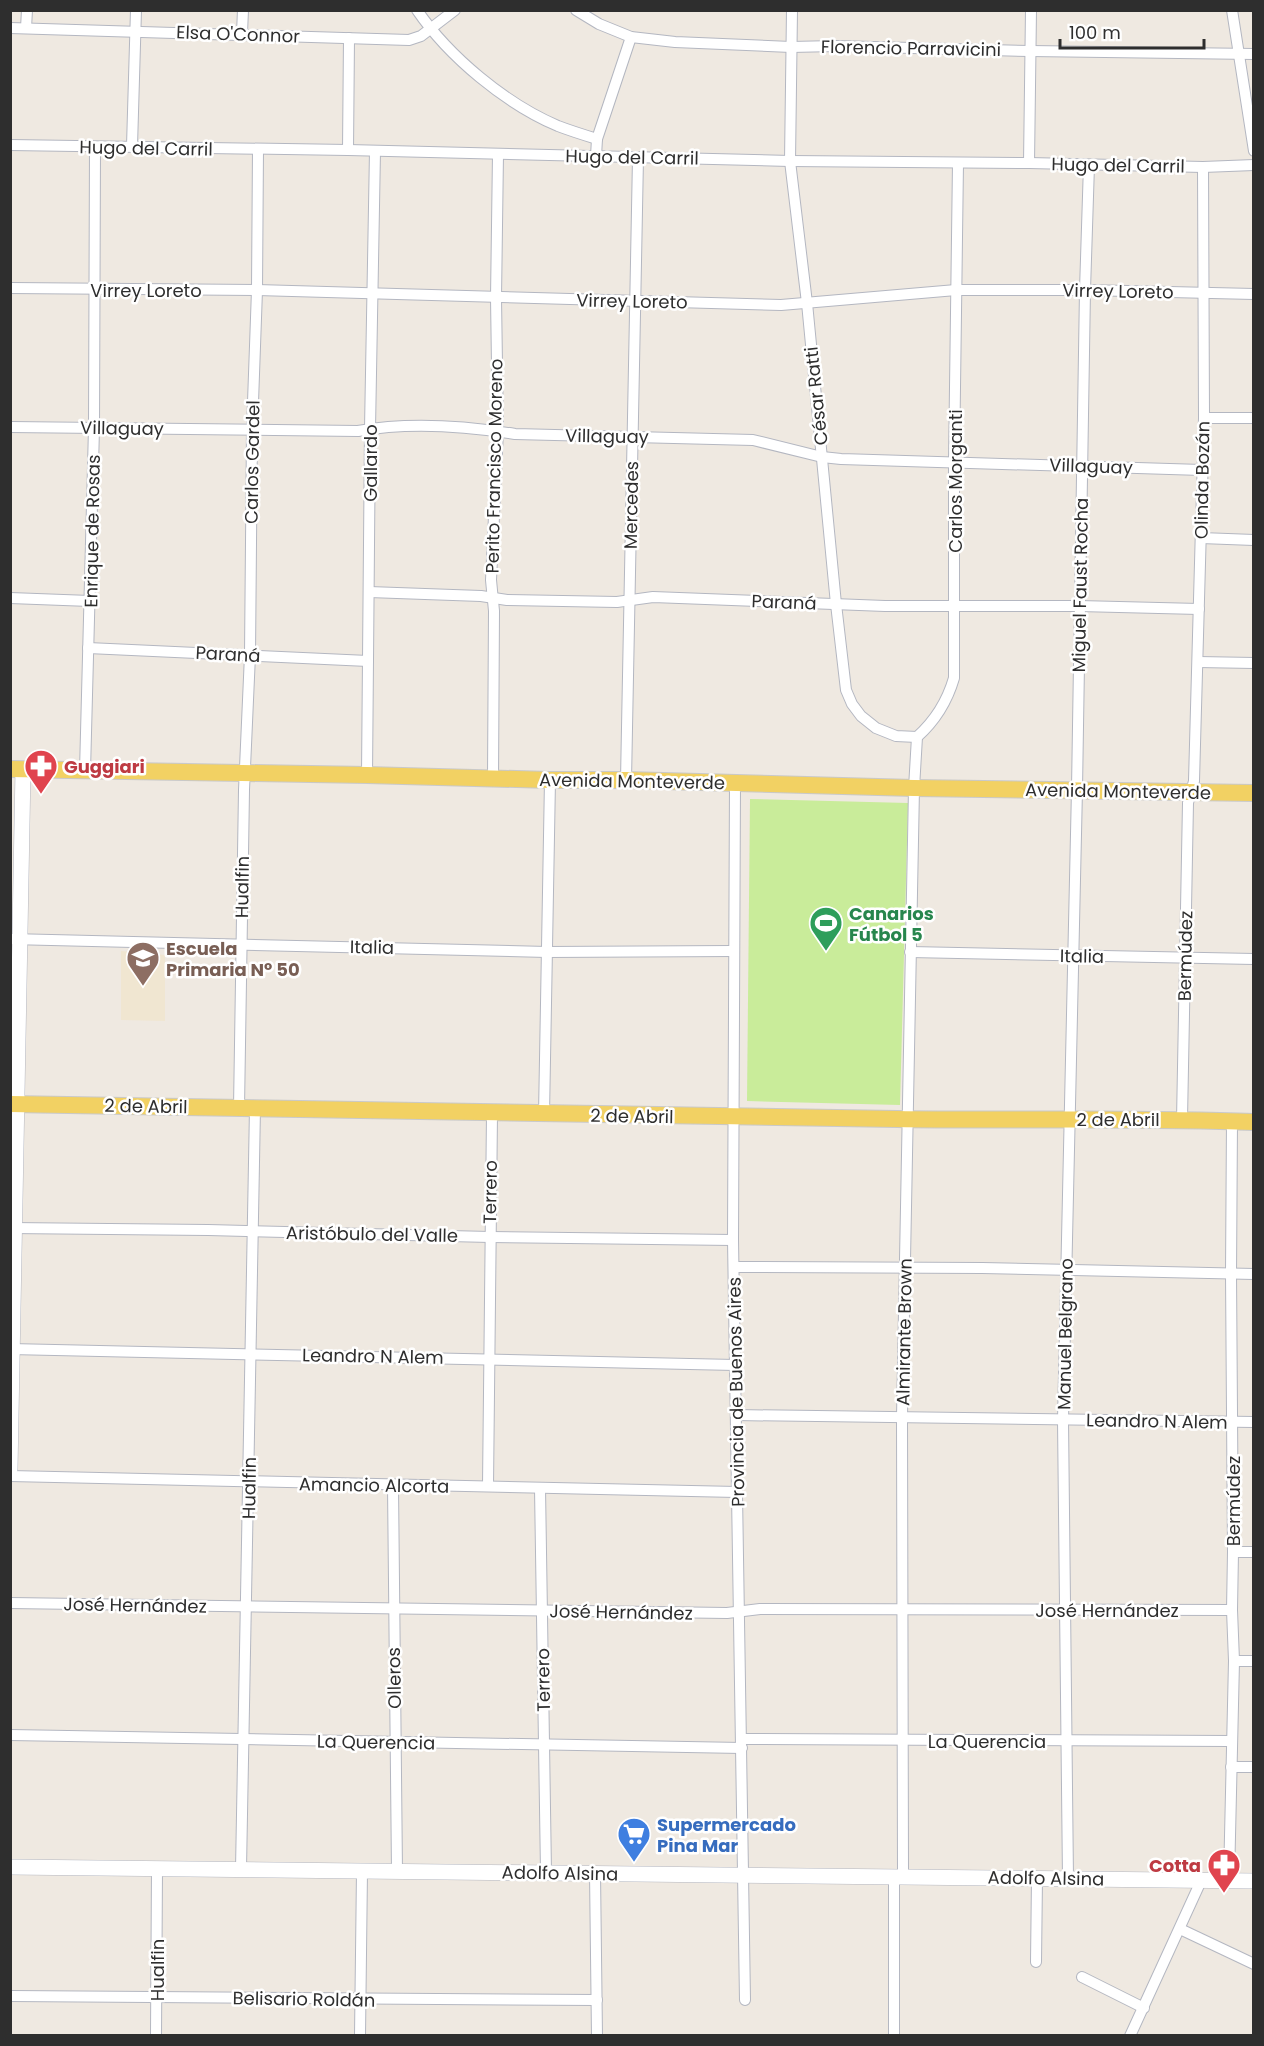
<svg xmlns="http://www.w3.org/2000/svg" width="1264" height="2046" font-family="Poppins,sans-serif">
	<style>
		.education { fill: #f0e6d1 }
		.pitch { fill: #c9ec9a }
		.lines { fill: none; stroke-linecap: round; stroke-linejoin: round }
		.street-casing { stroke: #b4b7c1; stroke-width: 12 }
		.secondary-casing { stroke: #b4b7c1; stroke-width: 16 }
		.primary-casing { stroke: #c9c9c9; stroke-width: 18 }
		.street { stroke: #fff; stroke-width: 10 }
		.secondary { stroke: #fff; stroke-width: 15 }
		.primary { stroke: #f2d163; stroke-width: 16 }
		.labels { text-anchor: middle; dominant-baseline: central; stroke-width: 5; stroke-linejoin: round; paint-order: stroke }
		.street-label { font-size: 18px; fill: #2e2e2e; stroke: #fff }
		.health-label { font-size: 18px; font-weight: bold; fill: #be3a42; stroke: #fff; text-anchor: start }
		.leisure-label { font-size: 18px; font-weight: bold; fill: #27864d; stroke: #fff; text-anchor: start }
		.education-label { font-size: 18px; font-weight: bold; fill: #785e54; stroke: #fff; text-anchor: start }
		.shop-label { font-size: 18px; font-weight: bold; fill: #366cbe; stroke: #fff; text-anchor: start }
	</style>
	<rect width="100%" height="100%" fill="#efe9e1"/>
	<polygon class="education" points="121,951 165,955 165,1021 121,1020"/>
	<polygon class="pitch" points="750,799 908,803 900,1105 747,1101"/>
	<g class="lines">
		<g class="street-casing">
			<g id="street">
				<path d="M417 10C449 57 506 104 558 126 571 131 584 135 597 139"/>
				<polyline points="576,10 599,24 631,37 675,42 791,47 835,46 1030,51 1254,54"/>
				<polyline points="792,10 790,161 807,303 836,604 846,690 852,704 861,716 876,728 896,736 917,737"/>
				<polyline points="1232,10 1254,151"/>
				<polyline points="10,28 409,40 421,36 455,10"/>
				<polyline points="26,28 27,10"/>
				<polyline points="242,33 243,10"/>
				<polyline points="10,145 348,150 790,161 1029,163 1203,167 1254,165"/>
				<polyline points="132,146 136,10"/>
				<polyline points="348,150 349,38"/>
				<polyline points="596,156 597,139 631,37"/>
				<polyline points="1029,163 1031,10"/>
				<polyline points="10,288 257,290 781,305 956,290 1085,290 1254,294"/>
				<polyline points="1204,418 1254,418"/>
				<path d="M10 427 358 431C407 422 466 426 515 434L753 440 822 457 841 459 1202 470"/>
				<polyline points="1201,538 1254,540"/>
				<polyline points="369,592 481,596 507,600 617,602 653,597 885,606 1079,606 1199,609"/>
				<polyline points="10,598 90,601"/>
				<polyline points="88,648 368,661"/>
				<polyline points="1198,662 1254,663"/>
				<polyline points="85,771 94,428 95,147"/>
				<polyline points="367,775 370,429 375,151"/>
				<polyline points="493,778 494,611 491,580 498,431 496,298 498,154"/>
				<polyline points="626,780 638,158"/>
				<polyline points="735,783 733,1240 745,2000"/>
				<polyline points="10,939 547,952 734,951"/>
				<polyline points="910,952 1254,959"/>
				<polyline points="239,1108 244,790 250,655 252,430 257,290 258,149"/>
				<polyline points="544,1115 550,780"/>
				<polyline points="1182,1120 1188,803 1194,781 1204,418 1203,167"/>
				<polyline points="10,1228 208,1230 490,1237 733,1240"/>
				<polyline points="734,1267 982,1268 1254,1274"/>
				<polyline points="10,1349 735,1365"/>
				<polyline points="736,1415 1254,1422"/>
				<polyline points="10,1476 737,1492"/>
				<polyline points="393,1486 397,1871"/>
				<polyline points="488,1486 492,1114"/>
				<polyline points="540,1488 546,1872"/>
				<polyline points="1233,1552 1254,1552"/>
				<polyline points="10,1603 727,1613 760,1609 1232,1610"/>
				<polyline points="1234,1661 1254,1661"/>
				<polyline points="10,1735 742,1748"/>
				<polyline points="742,1739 1231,1741"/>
				<polyline points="1231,1767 1254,1767"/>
				<polyline points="241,1869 255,1108"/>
				<polyline points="595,1873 597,2036"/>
				<polyline points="894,1877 894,2036"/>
				<path d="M903 1877 902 1417 914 788 917 737C936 720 947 702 954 678V462L958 163"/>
				<polyline points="1068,1879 1063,1420 1077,789 1085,290 1089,165"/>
				<polyline points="1229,1880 1234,1661 1232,1610 1233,1552 1231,1274 1232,1121"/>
				<polyline points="1180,1929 1254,1964"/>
				<polyline points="1036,1962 1037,1878"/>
				<polyline points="1082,1977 1144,2008"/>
				<polyline points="10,1996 597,2000"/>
				<polyline points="156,2036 157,1868"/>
				<polyline points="360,2036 362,1871"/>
				<polyline points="1130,2036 1201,1881"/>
			</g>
		</g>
		<g class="secondary-casing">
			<g id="secondary">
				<polyline points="10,1469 23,770"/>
				<polyline points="10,1867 1254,1881"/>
			</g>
		</g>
		<g class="primary-casing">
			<g id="primary">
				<polyline points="10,769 367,775 550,780 626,780 914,788 1254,793"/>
				<path d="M10 1104C306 1110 602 1115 897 1119 1016 1121 1135 1117 1254 1122"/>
			</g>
		</g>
		<use href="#street" class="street"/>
		<use href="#secondary" class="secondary"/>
		<use href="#primary" class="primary"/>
	</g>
	<defs>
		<g id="pharmacy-pin" transform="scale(1.725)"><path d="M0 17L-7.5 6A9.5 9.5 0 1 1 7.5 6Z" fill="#e0444e" stroke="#fff"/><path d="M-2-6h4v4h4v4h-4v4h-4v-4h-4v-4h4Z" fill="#fff"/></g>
		<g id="stadium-pin" transform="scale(1.725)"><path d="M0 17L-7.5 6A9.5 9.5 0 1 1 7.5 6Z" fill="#2e9e5b" stroke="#fff"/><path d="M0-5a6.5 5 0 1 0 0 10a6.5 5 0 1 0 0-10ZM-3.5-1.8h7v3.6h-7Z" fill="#fff"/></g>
		<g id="school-pin" transform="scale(1.725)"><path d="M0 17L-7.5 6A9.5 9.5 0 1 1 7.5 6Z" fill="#8d6e63" stroke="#fff"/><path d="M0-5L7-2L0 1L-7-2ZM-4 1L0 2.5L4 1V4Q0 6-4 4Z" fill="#fff"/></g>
		<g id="supermarket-pin" transform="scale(1.725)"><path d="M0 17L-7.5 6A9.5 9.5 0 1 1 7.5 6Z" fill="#3f7fe0" stroke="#fff"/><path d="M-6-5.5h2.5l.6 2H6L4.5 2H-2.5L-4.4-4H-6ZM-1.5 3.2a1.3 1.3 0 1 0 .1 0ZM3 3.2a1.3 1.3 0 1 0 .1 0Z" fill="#fff"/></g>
	</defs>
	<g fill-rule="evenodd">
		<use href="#pharmacy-pin" x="41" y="766"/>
		<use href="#stadium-pin" x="826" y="923"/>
		<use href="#school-pin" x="143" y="958"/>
		<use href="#supermarket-pin" x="634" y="1834"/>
		<use href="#pharmacy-pin" x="1224" y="1865"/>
	</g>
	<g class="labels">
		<g class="street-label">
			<text transform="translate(238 34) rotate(2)">Elsa O'Connor</text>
			<text transform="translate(911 48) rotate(1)">Florencio Parravicini</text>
			<text transform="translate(146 148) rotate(1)">Hugo del Carril</text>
			<text transform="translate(632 157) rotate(1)">Hugo del Carril</text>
			<text transform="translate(1118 165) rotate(1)">Hugo del Carril</text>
			<text x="146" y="290">Virrey Loreto</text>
			<text transform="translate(1118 291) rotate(1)">Virrey Loreto</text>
			<text transform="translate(632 301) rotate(1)">Virrey Loreto</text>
			<text transform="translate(816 396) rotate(-96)">César Ratti</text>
			<text transform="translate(122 428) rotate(1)">Villaguay</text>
			<text transform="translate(607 436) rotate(1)">Villaguay</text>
			<text transform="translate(252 462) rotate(-89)">Carlos Gardel</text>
			<text transform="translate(370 463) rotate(-90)">Gallardo</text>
			<text transform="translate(494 466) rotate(-89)">Perito Francisco Moreno</text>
			<text transform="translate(1091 466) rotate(2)">Villaguay</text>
			<text transform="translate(1202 480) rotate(-89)">Olinda Bozán</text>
			<text transform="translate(955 481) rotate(-90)">Carlos Morganti</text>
			<text transform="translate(631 505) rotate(-89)">Mercedes</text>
			<text transform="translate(92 531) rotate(-89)">Enrique de Rosas</text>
			<text transform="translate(1080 585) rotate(-89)">Miguel Faust Rocha</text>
			<text transform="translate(784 602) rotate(2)">Paraná</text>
			<text transform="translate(228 654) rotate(3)">Paraná</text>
			<text transform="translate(632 781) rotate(1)">Avenida Monteverde</text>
			<text transform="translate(1118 791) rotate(1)">Avenida Monteverde</text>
			<text transform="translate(242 887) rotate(-89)">Hualfin</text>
			<text transform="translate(372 947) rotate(1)">Italia</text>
			<text transform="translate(1082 956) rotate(1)">Italia</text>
			<text transform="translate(1185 956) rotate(-89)">Bermúdez</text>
			<text transform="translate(146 1106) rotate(1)">2 de Abril</text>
			<text transform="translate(632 1116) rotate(1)">2 de Abril</text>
			<text x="1118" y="1119">2 de Abril</text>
			<text transform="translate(490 1192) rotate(-89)">Terrero</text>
			<text transform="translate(372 1234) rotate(1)">Aristóbulo del Valle</text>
			<text transform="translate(904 1332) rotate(-89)">Almirante Brown</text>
			<text transform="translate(1065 1334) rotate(-89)">Manuel Belgrano</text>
			<text transform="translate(373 1356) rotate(1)">Leandro N Alem</text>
			<text transform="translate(736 1392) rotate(-91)">Provincia de Buenos Aires</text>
			<text transform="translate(1157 1421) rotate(1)">Leandro N Alem</text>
			<text transform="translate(374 1485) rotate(1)">Amancio Alcorta</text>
			<text transform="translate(249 1488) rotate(-89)">Hualfin</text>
			<text transform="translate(1233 1501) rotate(-90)">Bermúdez</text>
			<text transform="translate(135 1605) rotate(1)">José Hernández</text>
			<text x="1107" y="1610">José Hernández</text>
			<text transform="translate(621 1612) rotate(1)">José Hernández</text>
			<text transform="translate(394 1678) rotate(-91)">Olleros</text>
			<text transform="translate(543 1680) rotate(-91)">Terrero</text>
			<text x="987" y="1741">La Querencia</text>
			<text transform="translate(376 1742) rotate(1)">La Querencia</text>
			<text transform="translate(560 1873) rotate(1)">Adolfo Alsina</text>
			<text transform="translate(1046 1878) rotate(1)">Adolfo Alsina</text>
			<text transform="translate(157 1970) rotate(-90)">Hualfin</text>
			<text transform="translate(304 1999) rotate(1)">Belisario Roldán</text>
		</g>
		<g class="health-label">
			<text x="64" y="766">Guggiari</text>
			<text x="1201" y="1865" text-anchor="end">Cotta</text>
		</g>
		<g class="leisure-label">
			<text x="849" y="913">Canarios<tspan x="849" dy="21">Fútbol 5</tspan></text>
		</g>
		<g class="education-label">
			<text x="166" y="948">Escuela<tspan x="166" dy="21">Primaria Nº 50</tspan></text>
		</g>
		<g class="shop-label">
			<text x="657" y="1824">Supermercado<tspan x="657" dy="21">Pina Mar</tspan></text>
		</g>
	</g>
	<rect width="1264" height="2046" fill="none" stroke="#2e2e2e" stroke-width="24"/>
	<path d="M1060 39v9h144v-9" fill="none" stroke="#2e2e2e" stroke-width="3"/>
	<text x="1069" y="39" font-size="18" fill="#2e2e2e" stroke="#ffffff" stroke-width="4.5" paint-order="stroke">100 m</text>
</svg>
